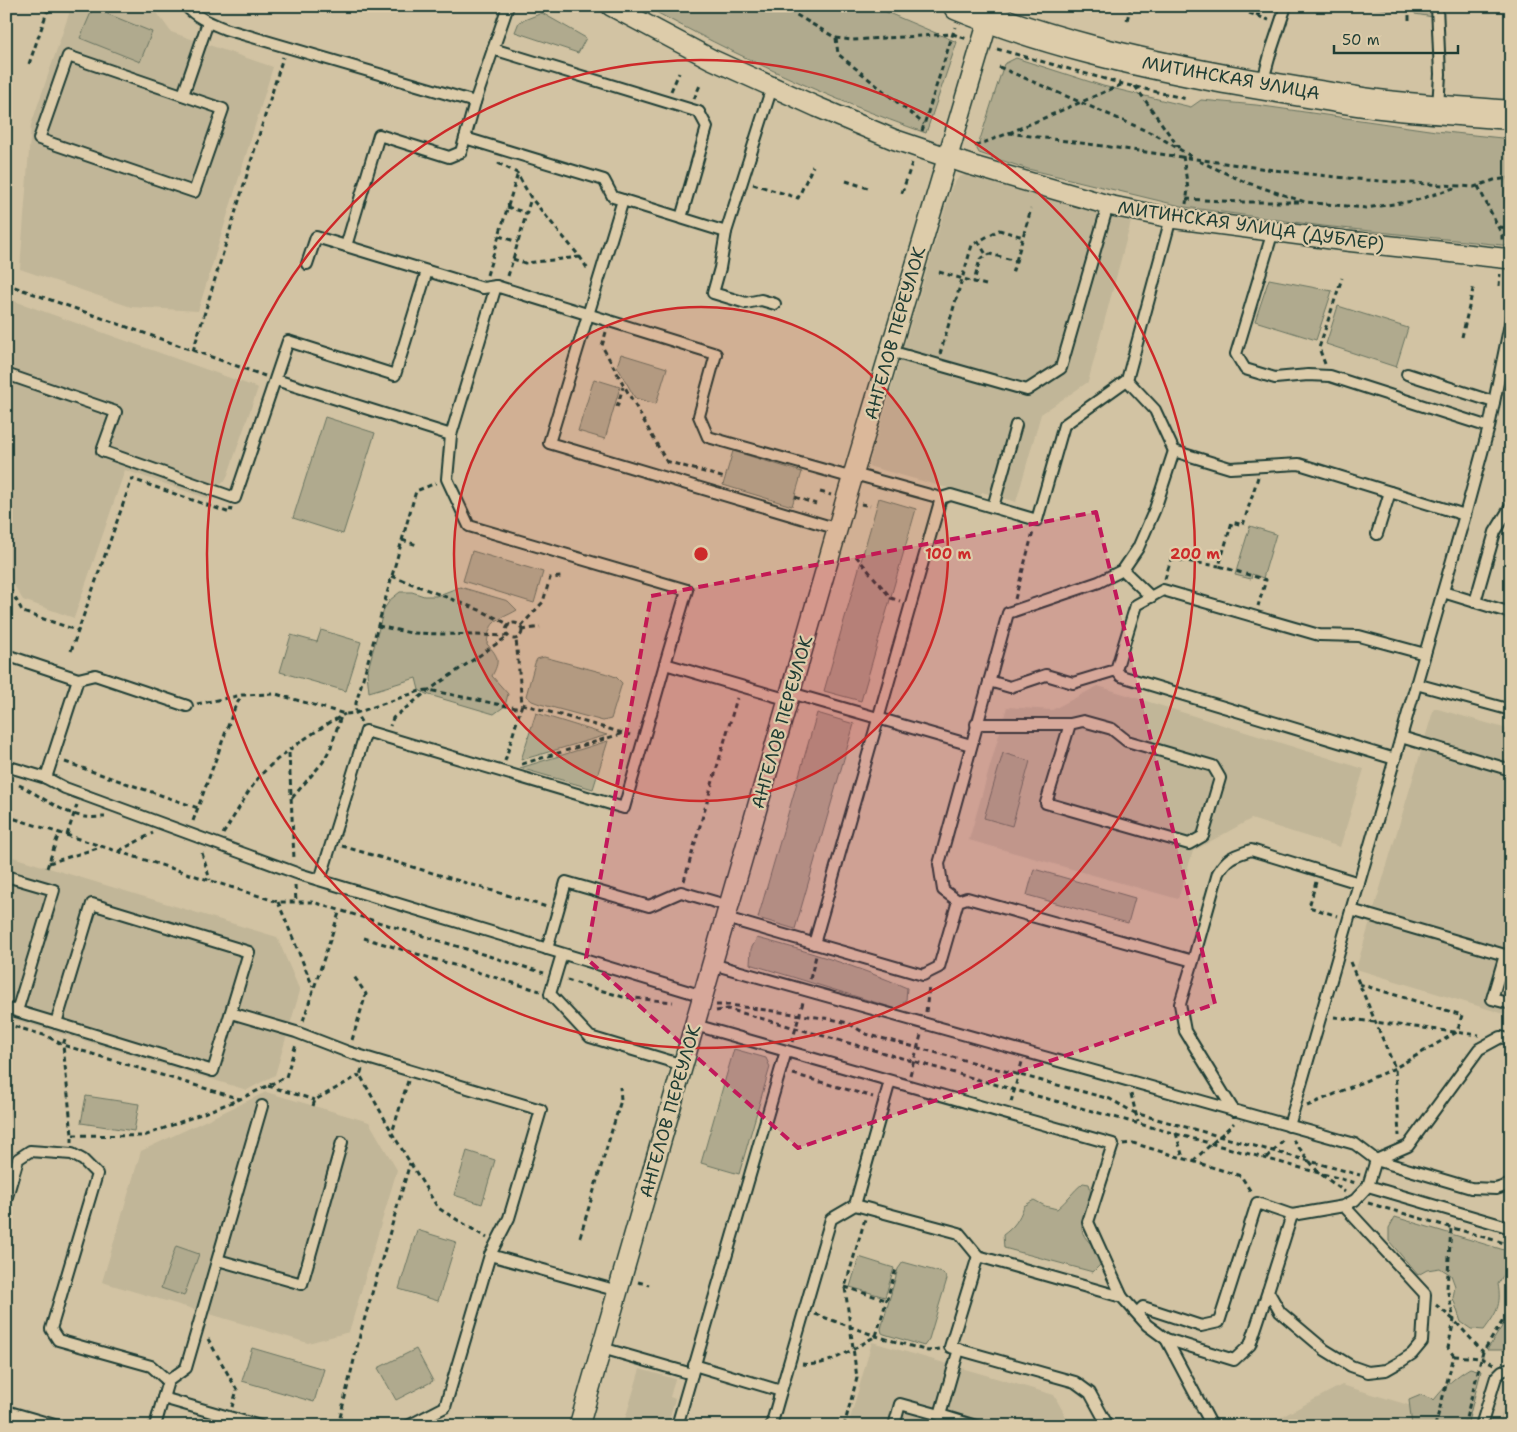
<svg xmlns="http://www.w3.org/2000/svg" width="1517" height="1432" font-family="'Shantell Sans',sans-serif">
	<style>
		.built { fill: #c1b698 }
		.green { fill: #b0aa8e; stroke: #687461 }
		.lines { fill: none; stroke-linecap: round; stroke-linejoin: round }
		.service-casing { stroke: #1f3d34; stroke-width: 14 }
		.minor-casing { stroke: #1f3d34; stroke-width: 22 }
		.secondary-casing { stroke: #1f3d34; stroke-width: 31 }
		.path { stroke: #1f3d34; stroke-width: 3; stroke-dasharray: 5 4; stroke-linecap: butt }
		.service { stroke: #dca; stroke-width: 10 }
		.minor { stroke: #dca; stroke-width: 19 }
		.secondary { stroke: #dca; stroke-width: 28 }
		.marked { fill: #c2185b; fill-opacity: 0.2; stroke: #c2185b; stroke-width: 4; stroke-dasharray: 10 6; stroke-linejoin: round }
		.ring { fill: none; stroke: #cd2929; stroke-width: 2.5 }
		.labels { text-anchor: middle; dominant-baseline: central; stroke-width: 4.5; stroke-linejoin: round; paint-order: stroke }
		.street-label { font-size: 18px; fill: #1f3d34; stroke: #dca }
		.centre { fill: #cd2929; stroke: #dca; stroke-width: 2.5 }
		.ring-label { font-size: 15px; text-anchor: middle; font-weight: bold; fill: #cd2929; stroke: #dca; stroke-width: 4.5; stroke-linejoin: round; paint-order: stroke }
	</style>
	<rect width="100%" height="100%" fill="#d2c3a3"/>
	<filter id="ink" filterUnits="userSpaceOnUse"><feTurbulence type="fractalNoise" baseFrequency=".02" numOctaves="2"/><feDisplacementMap in="SourceGraphic" scale="10" xChannelSelector="R" yChannelSelector="G"/><feConvolveMatrix kernelMatrix="1 2 1 2 8 2 1 2 1" color-interpolation-filters="sRGB"/></filter>
	<g filter="url(#ink)">
		<g class="built">
			<polygon points="75,6 152,6 171,32 273,67 198,311 131,307 20,269 31,125 71,8"/>
			<polygon points="965,175 972,175 1131,222 1088,382 1041,414 1016,502 982,492 980,497 868,466 952,186 959,177"/>
			<polygon points="6,298 258,388 226,480 217,486 212,500 125,470 74,618 23,600 6,572"/>
			<polygon points="1098,686 1364,769 1340,847 1251,819 1193,851 1178,899 969,840 1007,707 1052,710"/>
			<polygon points="1434,708 1511,730 1511,1016 1356,969"/>
			<polygon points="6,855 277,937 300,991 275,1075 247,1090 6,1017"/>
			<polygon points="6,1089 11,1094 12,1110 6,1132"/>
			<polygon points="266,1092 369,1122 397,1170 349,1332 308,1343 102,1282 141,1151"/>
			<polygon points="872,1342 1054,1395 1071,1426 848,1426"/>
			<polygon points="640,1369 675,1379 670,1397 675,1399 667,1426 623,1426"/>
			<polygon points="1342,1385 1425,1410 1420,1426 1264,1426"/>
			<polygon points="1505,1402 1511,1404 1511,1426 1498,1426"/>
		</g>
		<g class="green">
			<path d="M645 6H872L957 42 926 133C829 99 735 55 645 6Z"/>
			<polygon points="1366,6 1404,6 1401,12"/>
			<polygon points="1415,6 1433,6 1433,17 1415,14"/>
			<polygon points="93,8 152,32 140,62 80,38"/>
			<polygon points="542,13 586,38 578,53 515,32 519,22"/>
			<polygon points="1016,58 1103,86 1191,107 1201,100 1256,105 1436,131 1511,139 1511,246 1323,226 1185,207 1028,169 979,153 977,149 1004,64"/>
			<polygon points="1269,279 1332,291 1316,340 1255,321"/>
			<polygon points="1338,306 1408,328 1396,367 1326,344"/>
			<polygon points="621,354 667,368 656,404 635,398 617,366"/>
			<polygon points="594,379 620,387 605,439 578,431"/>
			<polygon points="325,417 375,433 343,534 293,518"/>
			<polygon points="733,451 802,472 792,506 723,485"/>
			<polygon points="879,498 916,509 861,701 824,691"/>
			<polygon points="1250,526 1276,534 1263,578 1252,574 1251,579 1235,575"/>
			<polygon points="472,551 543,572 534,603 463,581"/>
			<path d="M460 587 508 601 517 610C497 622 490 617 487 644 499 657 500 661 492 676L508 694 505 706 494 714 426 694 419 690 416 678 369 692 367 673 384 609 390 600 400 592H412L424 596H436Z"/>
			<polygon points="321,630 361,642 346,691 280,672 291,635 317,642"/>
			<polygon points="544,657 608,674 616,677 622,683 611,719 603,721 540,704 532,701 526,696 535,663 537,659"/>
			<polygon points="536,713 607,735 521,760"/>
			<polygon points="817,713 854,724 795,929 758,918"/>
			<polygon points="608,741 593,789 520,768"/>
			<polygon points="1003,753 1030,761 1012,826 984,818"/>
			<polygon points="1034,869 1135,898 1128,923 1027,895"/>
			<path d="M757 938C808 951 859 967 907 988L906 1000 897 1009 750 964 751 949Z"/>
			<polygon points="734,1049 766,1058 770,1067 739,1174 701,1163"/>
			<polygon points="86,1096 139,1104 134,1131 81,1123"/>
			<polygon points="467,1151 495,1160 482,1204 454,1195"/>
			<path d="M1083 1183 1089 1184C1095 1200 1080 1213 1082 1230 1084 1240 1093 1244 1098 1252 1100 1255 1101 1259 1102 1263L1093 1272 1004 1248 1003 1235C1014 1227 1019 1220 1024 1206L1034 1200 1045 1206 1057 1209C1067 1201 1073 1191 1083 1183Z"/>
			<path d="M1395 1217 1504 1250V1274L1498 1284C1502 1305 1496 1314 1484 1330L1471 1329 1461 1322 1453 1298 1455 1286 1451 1275 1440 1268 1427 1270 1418 1275 1389 1241V1228Z"/>
			<polygon points="417,1230 456,1242 438,1301 399,1289"/>
			<polygon points="176,1246 199,1254 184,1296 161,1288"/>
			<polygon points="859,1257 894,1268 885,1297 850,1287"/>
			<polygon points="903,1262 943,1273 945,1275 947,1279 929,1339 924,1346 884,1334 882,1333 881,1329 898,1269"/>
			<polygon points="1508,1317 1511,1318 1511,1350 1487,1350"/>
			<polygon points="252,1348 324,1369 314,1402 242,1381"/>
			<polygon points="416,1349 433,1381 396,1400 378,1368"/>
			<path d="M1470 1368 1481 1371 1467 1426H1412L1409 1400 1421 1395 1434 1400C1444 1387 1456 1376 1470 1368Z"/>
		</g>
		<g class="lines">
			<g class="service-casing">
				<g id="service">
					<path d="M186 6C197 18 211 23 225 29L475 102"/>
					<polyline points="508,6 475,102 465,138 604,180 613,197 623,200 549,443 838,529"/>
					<polyline points="1437,6 1440,74 1438,108"/>
					<polyline points="493,49 699,112 707,127 681,218"/>
					<polygon points="68,56 223,109 194,192 39,139"/>
					<polyline points="1262,84 1271,51 1286,6"/>
					<polyline points="183,95 208,22"/>
					<polyline points="465,138 461,152 449,157 379,135 346,246 483,288 496,286 716,354 699,416 708,437 853,478"/>
					<polyline points="623,200 726,232 772,87"/>
					<polyline points="1273,231 1236,354 1245,369 1275,378 1308,375 1330,376 1489,427"/>
					<polyline points="726,232 720,268 713,293 746,303 761,300 775,304"/>
					<polyline points="307,264 316,237 346,246"/>
					<polyline points="496,286 451,435 447,479 469,526 687,590 665,664 789,700"/>
					<polyline points="890,351 1027,390 1061,368 1108,205"/>
					<polyline points="6,374 116,412 102,451 235,498 288,341 395,375 427,271"/>
					<polyline points="1407,374 1494,402"/>
					<polyline points="276,380 451,435"/>
					<polyline points="1127,380 1155,410 1174,451"/>
					<polyline points="854,474 941,498 951,495 1037,520 1064,425 1127,380 1171,218"/>
					<polyline points="993,507 1016,425"/>
					<polyline points="1377,534 1390,492"/>
					<polyline points="1123,570 1151,597"/>
					<polyline points="1443,592 1511,613"/>
					<polyline points="1475,602 1495,532 1511,506"/>
					<polyline points="6,655 78,679 46,778"/>
					<polyline points="78,679 95,675 187,706"/>
					<polyline points="989,681 1010,687 1046,675 1073,683 1116,670"/>
					<polyline points="1416,684 1511,710"/>
					<polyline points="791,693 971,745"/>
					<polyline points="976,724 1070,724 1083,721 1112,729 1127,741 1213,766 1220,778 1203,836 1189,844 1046,803 1070,724"/>
					<polyline points="1401,737 1511,770"/>
					<polyline points="1395,759 1121,676 1116,670 1136,605 1163,590 1319,635 1359,636 1425,654"/>
					<polyline points="6,766 46,778 65,788 299,874 703,996"/>
					<polyline points="6,876 54,890 17,1011"/>
					<polyline points="320,880 366,731 624,808 665,664"/>
					<polyline points="958,901 943,890 939,864 1008,613 1099,582 1123,570 1138,548 1155,509 1174,451 1230,468 1299,464 1465,515"/>
					<polygon points="92,904 249,952 213,1071 56,1023"/>
					<polyline points="1351,910 1505,955 1492,999 1511,1004"/>
					<path d="M726 918 923 975 939 967 958 901 967 898 1193 961 1218 873C1228 856 1234 856 1251 850L1359 883"/>
					<polyline points="814,944 941,498"/>
					<polyline points="547,949 566,882 649,906 681,892 729,906"/>
					<polyline points="562,954 550,994 590,1037 683,1065"/>
					<polyline points="1193,961 1180,1004 1185,1031 1234,1111"/>
					<polyline points="712,964 1355,1144 1376,1160 1471,1188 1496,1189 1511,1184"/>
					<polyline points="6,1008 56,1023"/>
					<polyline points="231,1013 296,1032 348,1052 541,1110 509,1218 490,1255 445,1407 408,1426"/>
					<polyline points="695,1025 1113,1144 1088,1222 1122,1297"/>
					<polyline points="1289,1126 1465,515 1489,427 1511,319"/>
					<polyline points="1376,1160 1408,1146 1479,1049 1501,1037 1511,1040"/>
					<polyline points="1368,1186 1376,1160"/>
					<polyline points="6,1200 18,1159 30,1151 72,1154 83,1160 97,1174 51,1329 58,1340 151,1366 168,1381 163,1398"/>
					<polyline points="855,1205 890,1081"/>
					<polyline points="1292,1215 1268,1291 1280,1312 1325,1350 1351,1366 1368,1372 1386,1370 1400,1362 1412,1354 1422,1342 1425,1294 1344,1206"/>
					<polyline points="490,1255 618,1291"/>
					<polyline points="978,1256 950,1347 1075,1382 1090,1393 1108,1426"/>
					<polyline points="218,1260 302,1284 342,1142"/>
					<polyline points="1137,1313 1143,1307 1201,1326 1219,1322 1257,1203 1292,1215 1344,1206 1355,1200 1368,1186 1511,1228"/>
					<polyline points="1166,1339 1212,1426"/>
					<polyline points="602,1348 692,1374"/>
					<polyline points="959,1349 940,1415 976,1426"/>
					<polyline points="694,1365 781,1391 831,1219 855,1205 959,1233 978,1256 1122,1297 1147,1325 1166,1339 1234,1360 1250,1345 1268,1291"/>
					<polyline points="168,1381 186,1368 262,1106"/>
					<polyline points="6,1411 58,1426"/>
					<polyline points="155,1426 163,1398 260,1426"/>
					<polyline points="677,1426 786,1051"/>
					<polyline points="771,1426 781,1391"/>
					<polyline points="894,1426 900,1404 940,1415"/>
					<polyline points="1481,1426 1496,1377 1502,1371 1511,1368"/>
				</g>
			</g>
			<g class="minor-casing">
				<g id="minor">
					<polyline points="611,6 711,59 817,107 893,139 970,165 1108,205 1171,218 1346,241 1511,259"/>
					<polyline points="579,1426 846,499 989,18"/>
				</g>
			</g>
			<g class="secondary-casing">
				<path id="secondary" d="M958 6C1044 41 1134 62 1225 79 1273 87 1322 96 1371 103 1417 109 1464 111 1511 115"/>
			</g>
			<g class="path">
				<polyline points="44,6 47,12"/>
				<polyline points="781,6 836,38 852,40 953,34 967,39"/>
				<polyline points="1361,6 1361,7"/>
				<polyline points="1409,6 1409,24"/>
				<polyline points="1079,7 1079,6"/>
				<polyline points="1249,13 1269,20"/>
				<polyline points="1256,14 1259,15 1262,6"/>
				<polyline points="1127,20 1131,6"/>
				<polyline points="836,38 838,54 924,124"/>
				<polyline points="997,49 1123,84 1187,99"/>
				<polyline points="29,64 47,12 58,6"/>
				<polyline points="999,67 1156,135 1194,158"/>
				<polyline points="1135,86 1179,148"/>
				<polyline points="671,91 679,73"/>
				<polyline points="694,99 701,83"/>
				<polyline points="922,131 955,27"/>
				<polyline points="1009,133 1123,84"/>
				<polyline points="975,146 1009,133 1289,172 1366,180 1474,187 1494,180 1511,178"/>
				<polyline points="1183,156 1188,189 1186,204"/>
				<polyline points="1199,161 1245,182 1305,202 1366,208 1414,201 1457,187"/>
				<polyline points="498,163 517,173 531,198 580,257 589,271"/>
				<polyline points="846,181 868,188"/>
				<polyline points="753,184 798,198 813,166"/>
				<polyline points="1478,186 1502,235 1502,243"/>
				<polyline points="902,193 912,163"/>
				<polyline points="1186,199 1239,202 1302,202"/>
				<polyline points="507,207 527,213"/>
				<polyline points="1499,227 1511,228"/>
				<polyline points="499,236 518,242"/>
				<polyline points="978,241 987,256"/>
				<polyline points="513,259 525,263 580,257"/>
				<polyline points="1016,261 1031,209"/>
				<polyline points="939,272 974,282"/>
				<polyline points="487,275 518,173"/>
				<polyline points="508,276 531,198"/>
				<polyline points="6,284 265,376"/>
				<polyline points="986,285 974,282 980,259 990,254 1016,261 1012,273"/>
				<polyline points="1499,286 1500,274"/>
				<polyline points="606,332 602,346 669,466"/>
				<polyline points="1462,337 1474,285"/>
				<polyline points="193,351 283,57"/>
				<polyline points="940,354 972,245 999,230 1023,237"/>
				<polyline points="1325,364 1319,348 1342,278"/>
				<polyline points="617,407 623,387"/>
				<polyline points="666,461 725,478"/>
				<polyline points="1258,477 1243,525 1232,522 1219,566 1266,580 1258,606"/>
				<polyline points="820,492 831,495"/>
				<polyline points="795,497 816,504"/>
				<polyline points="861,504 870,506"/>
				<polyline points="402,540 417,545"/>
				<polyline points="856,556 891,598 900,601"/>
				<polyline points="1171,559 1219,566"/>
				<polyline points="392,576 482,611 510,625"/>
				<polyline points="1165,579 1175,546"/>
				<polyline points="6,582 23,612 79,631"/>
				<polyline points="1015,599 1033,532"/>
				<circle cx="514" cy="631" r="8"/>
				<polyline points="378,626 411,633 508,636 429,690 393,718 390,726"/>
				<polyline points="521,626 543,602 550,578 561,577"/>
				<polyline points="522,630 540,627"/>
				<polyline points="71,651 132,479 230,513 231,508"/>
				<polyline points="197,704 242,695 276,694 345,714 356,713 420,691 429,690 521,709"/>
				<polyline points="522,704 623,733"/>
				<polyline points="361,722 356,713 356,703 416,491 436,483"/>
				<polyline points="289,753 294,859"/>
				<polyline points="505,761 522,704 516,639"/>
				<polyline points="65,762 198,808"/>
				<polyline points="522,764 624,733 633,736"/>
				<path d="M19 785C40 795 61 813 85 817 91 818 98 817 105 817"/>
				<polyline points="292,798 323,762 331,747 341,716"/>
				<polyline points="6,816 278,902 313,902 544,973"/>
				<polyline points="193,821 235,707 242,695"/>
				<path d="M223 834C234 817 244 798 256 781 272 759 319 728 345 714"/>
				<polyline points="67,835 77,805"/>
				<polyline points="342,846 547,907"/>
				<polyline points="119,851 153,833"/>
				<polyline points="202,853 210,880"/>
				<polyline points="49,863 101,847"/>
				<polyline points="47,868 59,833"/>
				<polyline points="684,881 737,698"/>
				<polyline points="1316,882 1309,907 1338,916"/>
				<polyline points="295,885 296,902"/>
				<polyline points="278,902 313,987"/>
				<polyline points="364,938 540,991"/>
				<polyline points="1350,962 1395,1068 1399,1136"/>
				<polyline points="810,979 816,956"/>
				<polyline points="567,980 623,997 673,1002"/>
				<polyline points="716,1005 729,1005 831,1019 848,1023 866,1034 1110,1099 1135,1113 1360,1175"/>
				<polyline points="716,1011 728,1009 1015,1090 1356,1183"/>
				<polyline points="926,1012 929,986"/>
				<polyline points="1334,1017 1479,1035"/>
				<polyline points="303,1021 340,910"/>
				<polyline points="6,1024 47,1036 63,1045 240,1099"/>
				<polyline points="65,1039 63,1045 72,1135"/>
				<polyline points="352,1040 366,994 353,975"/>
				<polyline points="792,1042 803,1002"/>
				<polyline points="362,1069 360,1075 392,1132"/>
				<polyline points="793,1074 873,1097"/>
				<polyline points="910,1075 921,1035"/>
				<polyline points="408,1081 392,1133 438,1208 487,1238"/>
				<polyline points="268,1086 315,1100"/>
				<polyline points="1131,1094 1138,1122"/>
				<polyline points="1011,1102 1022,1062"/>
				<polyline points="313,1106 315,1100 360,1075"/>
				<polyline points="1307,1106 1395,1068 1457,1032 1462,1015 1359,984"/>
				<polyline points="1176,1133 1183,1158"/>
				<polyline points="1293,1140 1318,1172 1345,1192"/>
				<polyline points="72,1143 72,1135 144,1136 240,1099 286,1077 296,1044"/>
				<polyline points="1123,1144 1133,1143 1241,1176 1251,1192"/>
				<polyline points="1267,1158 1285,1138"/>
				<polyline points="1193,1161 1234,1123"/>
				<polyline points="1368,1203 1511,1245"/>
				<polyline points="580,1237 621,1100 620,1087"/>
				<polyline points="638,1282 649,1285"/>
				<polyline points="845,1287 886,1300"/>
				<polyline points="1436,1305 1454,1320 1483,1352"/>
				<polyline points="815,1314 876,1336 928,1351 940,1349"/>
				<polyline points="208,1339 237,1390 232,1407"/>
				<polyline points="1454,1356 1481,1358 1494,1364"/>
				<path d="M802 1364C828 1368 854 1348 876 1336L896 1269"/>
				<polyline points="338,1426 361,1331 410,1163"/>
				<polyline points="844,1426 857,1378 845,1287 865,1219"/>
				<polyline points="1435,1426 1454,1356 1448,1348 1454,1320 1447,1288 1451,1228"/>
				<polyline points="1464,1426 1483,1352 1511,1308"/>
			</g>
			<use href="#service" class="service"/>
			<use href="#minor" class="minor"/>
			<use href="#secondary" class="secondary"/>
		</g>
	</g>
	<path class="marked" d="M1096 512 1215 1004 798 1148 586 958 651 596Z"/>
	<circle cx="701" cy="554" r="247" fill="#cd2929" fill-opacity=".12"/>
	<g class="ring">
		<circle cx="701" cy="554" r="247"/>
		<circle cx="701" cy="554" r="494"/>
	</g>
	<g class="labels">
		<g class="street-label">
			<text transform="translate(1231 78) rotate(10)">МИТИНСКАЯ УЛИЦА</text>
			<text transform="translate(1251 226) rotate(8)">МИТИНСКАЯ УЛИЦА (ДУБЛЕР)</text>
			<text transform="translate(895 333) rotate(-74)">АНГЕЛОВ ПЕРЕУЛОК</text>
			<text transform="translate(782 722) rotate(-74)">АНГЕЛОВ ПЕРЕУЛОК</text>
			<text transform="translate(670 1111) rotate(-74)">АНГЕЛОВ ПЕРЕУЛОК</text>
		</g>
	</g>
	<circle cx="701" cy="554" r="8" class="centre"/>
	<g class="ring-label">
		<text x="948" y="559">100 m</text>
		<text x="1195" y="559">200 m</text>
	</g>
	<rect width="1517" height="1432" fill="none" stroke="#dca" stroke-width="25"/>
	<rect x="12" y="12" width="1492" height="1407" fill="none" stroke="#1f3d34" stroke-width="2" filter="url(#ink)"/>
	<path d="M1334 45v8h124v-8" fill="none" stroke="#1f3d34" stroke-width="2.5"/>
	<text x="1342" y="45" font-size="15" fill="#1f3d34" stroke="#ddccaa" stroke-width="4" paint-order="stroke">50 m</text>
</svg>
